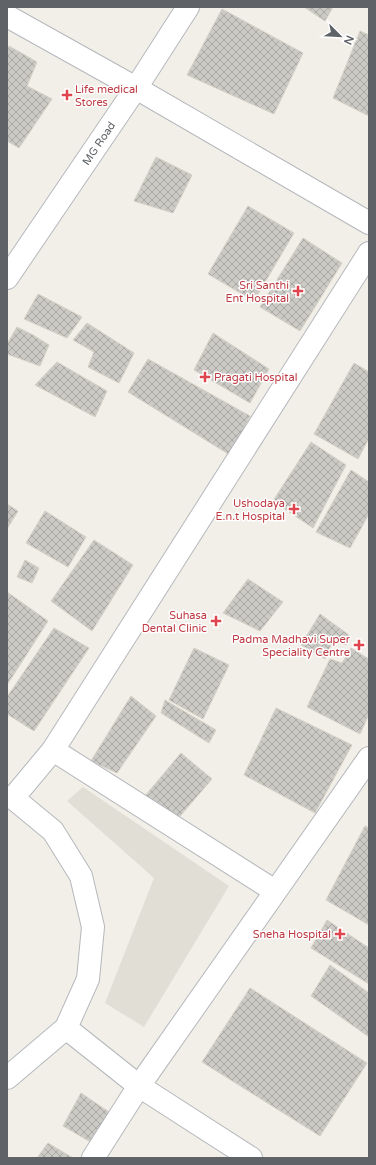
<svg xmlns="http://www.w3.org/2000/svg" width="376" height="1165" font-family="'Varela Round',sans-serif">
	<style>
		.education { fill: #e1ded6 }
		.building { fill: url(#building-cross-hatch); stroke: #d6d1c6 }
		.lines { fill: none; stroke-linecap: round; stroke-linejoin: round }
		.minor-casing { stroke: #b5b8bc; stroke-width: 24 }
		.tertiary-casing { stroke: #b5b8bc; stroke-width: 24 }
		.minor { stroke: #fff; stroke-width: 22 }
		.tertiary { stroke: #fff; stroke-width: 22 }
		.health-dot { fill: #e0444e; stroke: #fff; stroke-width: 1.5 }
		.labels { text-anchor: middle; dominant-baseline: central; stroke-width: 3; stroke-linejoin: round; paint-order: stroke }
		.health-label { font-size: 11px; fill: #be3a42; stroke: #fff; text-anchor: end }
		.street-label { font-size: 11px; fill: #5f6368; stroke: #fff }
	</style>
	<defs>
		<pattern id="building-cross-hatch" width="8" height="8" patternUnits="userSpaceOnUse"><rect width="8" height="8" fill="#cccac5"/><path d="M0 0l8 8M0 8l8-8" fill="none" stroke="#a9a8a4"/></pattern>
	</defs>
	<rect width="100%" height="100%" fill="#f1efe8"/>
	<polygon class="education" points="83,787 229,886 144,1027 105,1003 154,878 67,801"/>
	<g class="building">
		<polygon points="304,7 333,7 325,21"/>
		<polygon points="222,9 303,53 274,114 187,75"/>
		<polygon points="360,31 369,35 369,116 333,98"/>
		<polygon points="9,46 37,62 27,86 52,99 19,148 7,141 7,50"/>
		<polygon points="156,157 192,175 173,213 134,201"/>
		<polygon points="248,206 294,233 254,301 208,274"/>
		<polygon points="303,238 342,263 300,331 260,307"/>
		<polygon points="38,294 82,317 67,338 24,319"/>
		<polygon points="87,323 134,353 119,383 88,367 94,352 73,340"/>
		<polygon points="17,327 33,335 49,345 40,366 7,354 7,344"/>
		<polygon points="213,333 269,369 250,403 194,370"/>
		<polygon points="148,359 250,416 230,455 128,392"/>
		<polygon points="57,362 107,391 95,417 35,385"/>
		<polygon points="354,363 369,372 369,438 358,459 314,434"/>
		<polygon points="311,442 346,465 313,528 273,501"/>
		<polygon points="351,470 369,482 369,514 350,548 316,532"/>
		<polygon points="7,504 18,511 7,529"/>
		<polygon points="45,511 86,537 68,567 26,543"/>
		<polygon points="94,540 133,565 92,631 51,601"/>
		<polygon points="25,560 39,568 32,583 17,577"/>
		<polygon points="248,579 283,602 260,631 223,613"/>
		<polygon points="7,592 48,621 7,685"/>
		<polygon points="320,614 349,635 346,645 333,640 325,659 301,645"/>
		<polygon points="54,628 89,648 34,731 7,714 7,697"/>
		<polygon points="194,648 229,665 203,719 169,700"/>
		<polygon points="351,648 369,659 369,714 360,734 307,707 330,659 342,663"/>
		<polygon points="131,696 156,716 117,773 91,761"/>
		<polygon points="165,700 216,730 209,743 161,713"/>
		<polygon points="276,708 352,745 315,813 244,775"/>
		<polygon points="181,753 212,779 175,822 145,796"/>
		<polygon points="365,826 369,828 369,925 326,900"/>
		<polygon points="327,920 369,948 369,984 311,948"/>
		<polygon points="330,965 369,993 369,1037 311,996"/>
		<polygon points="250,988 367,1063 320,1136 202,1062"/>
		<polygon points="81,1093 109,1112 94,1144 63,1126"/>
		<polygon points="48,1143 73,1158 37,1158"/>
	</g>
	<g class="lines">
		<g class="minor-casing">
			<g id="minor">
				<path id="s1" d="M7 278 136 88 188 7"/>
				<polyline points="53,750 275,891"/>
				<polyline points="7,797 13,798 53,831 81,876 93,927 88,979 66,1028 7,1078"/>
				<polyline points="13,798 53,750 369,253"/>
				<polyline points="66,1028 139,1086 251,1158"/>
				<polyline points="93,1158 139,1086 369,758"/>
			</g>
		</g>
		<g class="tertiary-casing">
			<polyline id="tertiary" points="7,16 136,88 369,223"/>
		</g>
		<use href="#minor" class="minor"/>
		<use href="#tertiary" class="tertiary"/>
	</g>
	<g class="health-dot">
		<path d="M65 89h4v4h4v4h-4v4h-4v-4h-4v-4h4z"/>
		<path d="M296 285h4v4h4v4h-4v4h-4v-4h-4v-4h4z"/>
		<path d="M203 371h4v4h4v4h-4v4h-4v-4h-4v-4h4z"/>
		<path d="M292 503h4v4h4v4h-4v4h-4v-4h-4v-4h4z"/>
		<path d="M214 615h4v4h4v4h-4v4h-4v-4h-4v-4h4z"/>
		<path d="M357 639h4v4h4v4h-4v4h-4v-4h-4v-4h4z"/>
		<path d="M338 928h4v4h4v4h-4v4h-4v-4h-4v-4h4z"/>
	</g>
	<g class="labels">
		<g class="health-label">
			<text x="75" y="89" text-anchor="start">Life medical<tspan x="75" dy="13">Stores</tspan></text>
			<text x="289" y="285">Sri Santhi<tspan x="289" dy="13">Ent Hospital</tspan></text>
			<text x="214" y="377" text-anchor="start">Pragati Hospital</text>
			<text x="285" y="503">Ushodaya<tspan x="285" dy="13">E.n.t Hospital</tspan></text>
			<text x="207" y="615">Suhasa<tspan x="207" dy="13">Dental Clinic</tspan></text>
			<text x="350" y="639">Padma Madhavi Super<tspan x="350" dy="13">Speciality Centre</tspan></text>
			<text x="331" y="934">Sneha Hospital</text>
		</g>
		<g class="street-label">
			<text stroke="none"><textPath href="#s1" startOffset="163">MG Road</textPath></text>
		</g>
	</g>
	<rect width="376" height="1165" fill="none" stroke="#5f6368" stroke-width="16"/>
	<g transform="translate(340 36) rotate(114)" stroke="#ffffff" stroke-width="3" paint-order="stroke">
	<path d="M0-3L7 15L0 10L-7 15Z" fill="#5f6368"/>
	<text y="-6" font-size="11" font-weight="bold" text-anchor="middle" fill="#5f6368">N</text>
	</g>
</svg>
